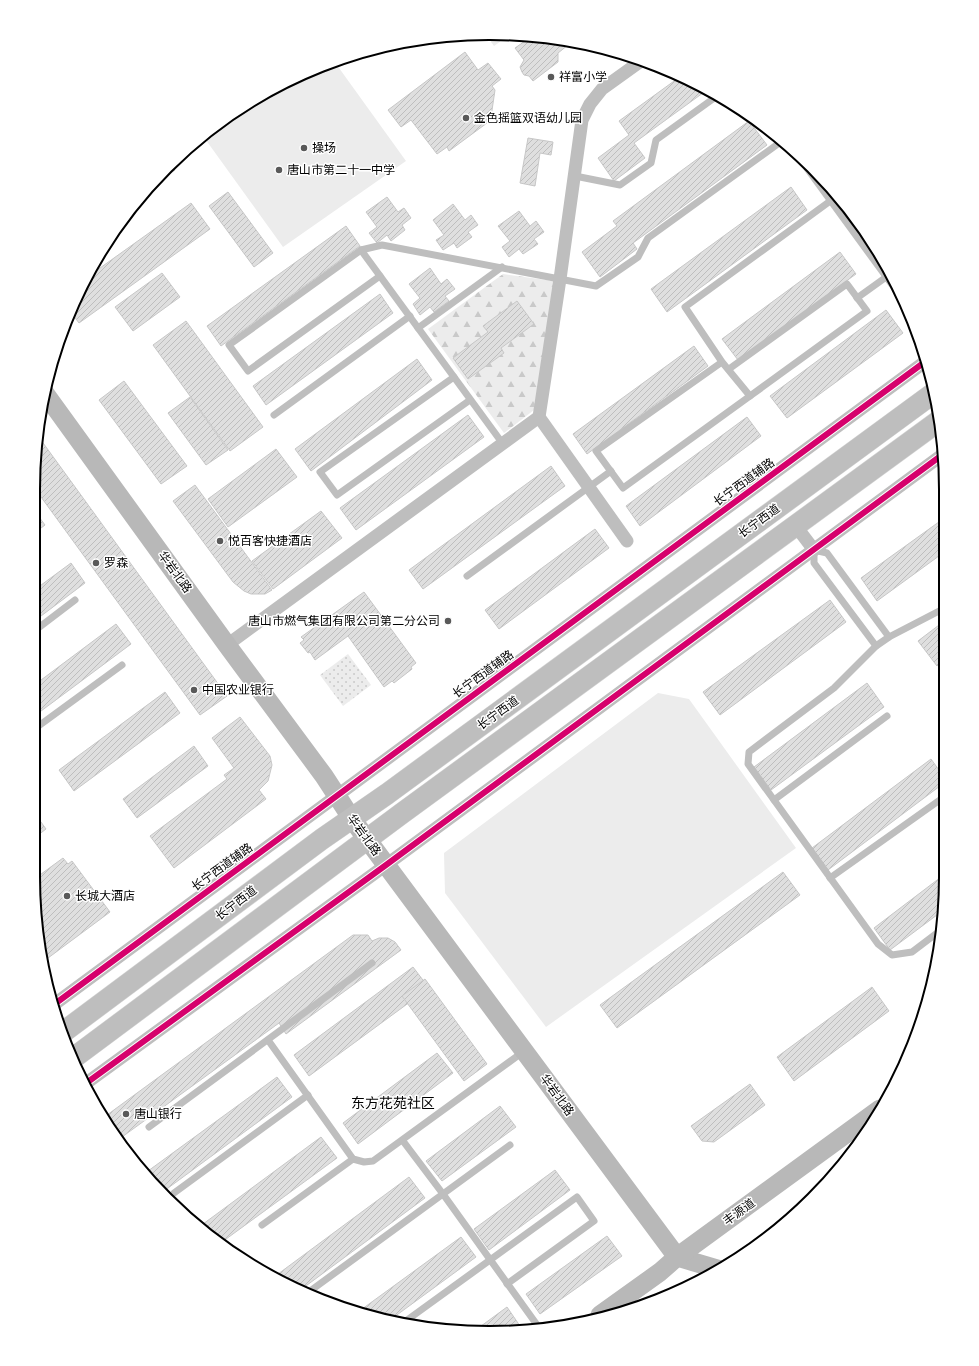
<svg xmlns="http://www.w3.org/2000/svg" width="979" height="1366" font-family="'Asap Condensed','Noto Sans SC',sans-serif">
	<style>
		.grass { fill: #ececec }
		.forest { fill: url(#forest-firs) }
		.garden { fill: url(#garden-dots) }
		.building { fill: url(#building-hatch); stroke: #c7c7c7 }
		.lines { fill: none; stroke-linecap: round; stroke-linejoin: round }
		.primary-casing { stroke: #dbdbdb; stroke-width: 22 }
		.lane { stroke: #bebebe; stroke-width: 7 }
		.street { stroke: #bebebe; stroke-width: 13 }
		.secondary { stroke: #b8b8b8; stroke-width: 19 }
		.primary { stroke: #bebebe; stroke-width: 21 }
		.cycleway-casing { stroke: #fff; stroke-width: 8 }
		.cycleway { stroke: #d6006c; stroke-width: 6 }
		.poi-dot { fill: #595959; stroke: #fff; stroke-width: 1.5 }
		.labels { text-anchor: middle; dominant-baseline: central; stroke-width: 3; stroke-linejoin: round; paint-order: stroke }
		.poi-label { font-size: 12px; fill: #000; stroke: #fff; text-anchor: start }
		.street-label { font-size: 12px; fill: #000; stroke: #fff }
		.quarter-label { font-size: 14px; fill: #000; stroke: #fff }
		.rim { fill: none; stroke: #000; stroke-width: 2 }
	</style>
	<defs>
		<pattern id="forest-firs" width="22" height="20" patternUnits="userSpaceOnUse"><rect width="22" height="20" fill="#ececec"/><path d="M5 1l3.5 6h-7zM16 11l3.5 6h-7z" fill="#c9c9c9"/></pattern>
		<pattern id="garden-dots" width="8" height="8" patternUnits="userSpaceOnUse"><rect width="8" height="8" fill="#ececec"/><path d="M2 2h.1M6 6h.1" fill="none" stroke="#c9c9c9" stroke-width="1.8" stroke-linecap="round"/></pattern>
		<pattern id="building-hatch" width="6" height="6" patternUnits="userSpaceOnUse"><rect width="6" height="6" fill="#dfdfdf"/><path d="M-1 1l2-2M0 6l6-6M5 7l2-2" fill="none" stroke="#bebebe"/></pattern>
	</defs>
	<rect width="100%" height="100%" fill="#fff"/>
	<g class="grass">
		<polygon points="511,34 494,46 486,35"/>
		<polygon points="334,61 406,161 283,247 203,136 261,94"/>
		<polygon points="658,693 689,699 796,848 546,1027 445,893 444,853"/>
	</g>
	<polygon class="forest" points="503,274 554,281 534,410 504,433 428,329"/>
	<polygon class="garden" points="348,654 371,685 343,706 320,675"/>
	<g class="building">
		<polygon points="535,37 586,45 577,47 568,45 558,53 558,62 533,81 529,76 524,75 522,72 520,67 524,60 515,48 528,39 531,39"/>
		<polygon points="465,52 478,70 488,63 501,79 492,86 495,90 491,117 486,121 487,123 449,151 447,147 437,154 411,120 401,127 388,110"/>
		<polygon points="681,76 692,80 707,90 634,143 645,158 614,181 598,158 629,135 619,121"/>
		<polygon points="749,121 767,145 633,243 637,249 600,277 582,252 617,226 613,221"/>
		<polygon points="528,138 553,142 551,155 540,153 535,186 520,183"/>
		<polygon points="171,164 175,170 143,193 146,189"/>
		<polygon points="791,187 807,210 667,312 651,289"/>
		<polygon points="228,192 273,253 254,267 209,206"/>
		<polygon points="387,197 398,212 404,208 411,218 402,225 405,230 391,241 387,235 377,243 369,233 377,227 366,212"/>
		<polygon points="191,203 210,229 79,323 70,311 86,278"/>
		<polygon points="453,204 465,220 471,215 478,225 468,232 472,237 457,248 454,243 443,250 436,240 444,235 433,220"/>
		<polygon points="519,211 530,226 536,221 544,232 534,239 538,244 523,254 519,249 509,257 502,247 510,241 498,226"/>
		<polygon points="346,226 360,246 221,346 207,326"/>
		<polygon points="840,252 856,274 738,360 722,339"/>
		<polygon points="430,268 441,284 447,279 455,289 445,296 449,301 434,312 430,307 420,315 413,304 420,298 409,284"/>
		<polygon points="162,273 180,297 133,331 115,307"/>
		<polygon points="380,294 393,313 266,405 253,386"/>
		<polygon points="517,301 534,324 501,348 504,353 468,379 453,358 488,332 483,326"/>
		<polygon points="886,310 903,333 787,418 770,396"/>
		<polygon points="186,321 263,427 230,451 153,345"/>
		<polygon points="694,346 708,366 587,454 573,434"/>
		<polygon points="417,359 432,380 311,471 295,449"/>
		<polygon points="124,381 187,466 161,484 99,400"/>
		<polygon points="190,397 228,450 206,465 168,413"/>
		<polygon points="468,415 484,437 356,530 340,508"/>
		<polygon points="747,417 761,436 640,526 626,506"/>
		<polygon points="38,436 227,696 200,715 33,486"/>
		<polygon points="276,449 297,477 228,527 208,499"/>
		<polygon points="551,466 565,486 423,589 409,570"/>
		<polygon points="195,485 272,590 265,594 251,594 244,591 233,582 173,501"/>
		<polygon points="33,509 45,525 33,534"/>
		<polygon points="321,511 342,538 273,589 252,561"/>
		<polygon points="943,519 943,553 877,601 861,578"/>
		<polygon points="595,529 609,548 499,629 485,610"/>
		<polygon points="71,563 85,583 33,622 33,591"/>
		<polygon points="364,592 416,663 411,667 412,669 394,683 392,681 384,687 348,636 315,660 310,652 308,653 300,643 304,640 301,637"/>
		<polygon points="830,600 846,622 720,715 703,692"/>
		<polygon points="943,622 944,660 937,666 918,641"/>
		<polygon points="116,624 131,644 33,717 33,686"/>
		<polygon points="867,683 884,707 771,790 754,767"/>
		<polygon points="165,692 180,713 74,791 59,770"/>
		<polygon points="240,717 270,756 272,765 268,781 259,790 266,799 174,868 150,836 227,779 224,775 234,768 212,738"/>
		<polygon points="194,746 208,766 137,818 123,799"/>
		<polygon points="931,759 944,777 944,783 828,870 812,848"/>
		<polygon points="33,811 46,829 33,839"/>
		<polygon points="63,858 68,864 72,861 110,912 44,961 33,880"/>
		<polygon points="783,872 800,895 617,1028 600,1005"/>
		<polygon points="945,874 945,909 890,950 874,928"/>
		<polygon points="353,935 368,935 372,941 379,938 388,938 395,942 401,950 286,1034 279,1023 122,1137 107,1115"/>
		<polygon points="413,967 429,988 309,1076 294,1055"/>
		<polygon points="425,979 487,1064 464,1081 402,996"/>
		<polygon points="872,987 889,1011 794,1081 777,1057"/>
		<polygon points="437,1053 453,1073 358,1144 343,1123"/>
		<polygon points="277,1077 292,1097 164,1191 148,1171"/>
		<polygon points="750,1084 765,1105 714,1142 702,1141 691,1126"/>
		<polygon points="500,1106 516,1127 442,1181 426,1161"/>
		<polygon points="321,1137 337,1158 222,1242 199,1227"/>
		<polygon points="555,1170 570,1190 489,1250 474,1229"/>
		<polygon points="409,1177 425,1198 299,1291 288,1286 274,1277"/>
		<polygon points="607,1236 622,1256 540,1314 526,1294"/>
		<polygon points="461,1237 476,1257 390,1320 358,1312"/>
		<polygon points="507,1307 520,1326 516,1329 477,1329"/>
	</g>
	<g class="lines">
		<g class="primary-casing">
			<g id="primary">
				<polyline points="62,1033 322,839 387,794 935,392"/>
				<polyline points="72,1059 401,814 940,420"/>
			</g>
		</g>
		<g class="lane">
			<polyline points="575,176 620,185 651,163 656,140 717,96"/>
			<polyline points="361,250 503,444"/>
			<polyline points="380,276 248,371 229,345 361,250 382,245 596,286 638,257 648,238 782,141"/>
			<polyline points="857,298 889,275"/>
			<polyline points="418,328 502,267"/>
			<polyline points="722,362 596,451 623,488 750,396 722,362 685,307 833,199"/>
			<polyline points="729,369 847,284 867,311 750,396"/>
			<polyline points="454,377 320,472 337,495 470,400"/>
			<polyline points="274,415 410,316"/>
			<polyline points="467,576 611,471"/>
			<polyline points="33,632 75,600"/>
			<polyline points="876,646 814,563 814,550 827,553 889,637"/>
			<polyline points="33,730 122,665"/>
			<polyline points="774,800 887,716"/>
			<polyline points="830,878 944,797"/>
			<polyline points="941,930 912,952 892,955 878,944 748,764 749,752 834,688 876,646 889,637 943,609"/>
			<polyline points="268,1040 353,1159 364,1162 373,1161 523,1052"/>
			<polyline points="149,1127 372,963"/>
			<polyline points="403,1141 443,1194 540,1329"/>
			<polyline points="174,1193 308,1095"/>
			<polyline points="262,1225 353,1159"/>
			<polyline points="306,1294 510,1145"/>
			<polyline points="403,1323 577,1197 594,1221 507,1284"/>
		</g>
		<g class="street">
			<polyline points="809,166 901,292"/>
			<polyline points="795,525 814,550"/>
			<polyline points="627,541 539,417 560,279 582,120 590,104 602,89 641,61"/>
			<polyline points="227,645 539,417"/>
			<polyline points="52,1006 926,361"/>
			<polyline points="85,1084 386,865 942,455"/>
		</g>
		<g class="secondary">
			<polyline points="44,392 227,645 324,776 352,819 677,1257 721,1270"/>
			<polyline points="600,1315 660,1272 677,1257 880,1109"/>
		</g>
		<use href="#primary" class="primary"/>
		<g class="cycleway-casing">
			<g id="cycleway">
				<polyline points="52,1006 926,361"/>
				<polyline points="85,1084 386,865 942,455"/>
			</g>
		</g>
		<use href="#cycleway" class="cycleway"/>
	</g>
	<g class="poi-dot">
		<circle cx="551" cy="77" r="4"/>
		<circle cx="466" cy="118" r="4"/>
		<circle cx="304" cy="148" r="4"/>
		<circle cx="279" cy="170" r="4"/>
		<circle cx="220" cy="541" r="4"/>
		<circle cx="96" cy="563" r="4"/>
		<circle cx="448" cy="621" r="4"/>
		<circle cx="194" cy="690" r="4"/>
		<circle cx="67" cy="896" r="4"/>
		<circle cx="126" cy="1114" r="4"/>
	</g>
	<g class="labels">
		<g class="poi-label">
			<text x="559" y="77">祥富小学</text>
			<text x="474" y="118">金色摇篮双语幼儿园</text>
			<text x="312" y="148">操场</text>
			<text x="287" y="170">唐山市第二十一中学</text>
			<text x="228" y="541">悦百客快捷酒店</text>
			<text x="104" y="563">罗森</text>
			<text x="440" y="621" text-anchor="end">唐山市燃气集团有限公司第二分公司</text>
			<text x="202" y="690">中国农业银行</text>
			<text x="75" y="896">长城大酒店</text>
			<text x="134" y="1114">唐山银行</text>
		</g>
		<g class="street-label">
			<text transform="translate(744 482) rotate(-36)">长宁西道辅路</text>
			<text transform="translate(759 521) rotate(-36)">长宁西道</text>
			<text transform="translate(175 572) rotate(54)">华岩北路</text>
			<text transform="translate(483 674) rotate(-36)">长宁西道辅路</text>
			<text transform="translate(498 713) rotate(-36)">长宁西道</text>
			<text transform="translate(364 835) rotate(54)">华岩北路</text>
			<text transform="translate(222 867) rotate(-36)">长宁西道辅路</text>
			<text transform="translate(236 903) rotate(-37)">长宁西道</text>
			<text transform="translate(557 1095) rotate(54)">华岩北路</text>
			<text transform="translate(739 1212) rotate(-36)">丰源道</text>
		</g>
		<g class="quarter-label">
			<text x="393" y="1103">东方花苑社区</text>
		</g>
	</g>
	<path d="M0 0H979V1366H0ZM489 40H490A449 449 0 0 1 939 489V877A449 449 0 0 1 490 1326H489A449 449 0 0 1 40 877V489A449 449 0 0 1 489 40Z" fill="#fff" fill-rule="evenodd"/>
	<path class="rim" d="M489 40H490A449 449 0 0 1 939 489V877A449 449 0 0 1 490 1326H489A449 449 0 0 1 40 877V489A449 449 0 0 1 489 40Z"/>
</svg>
